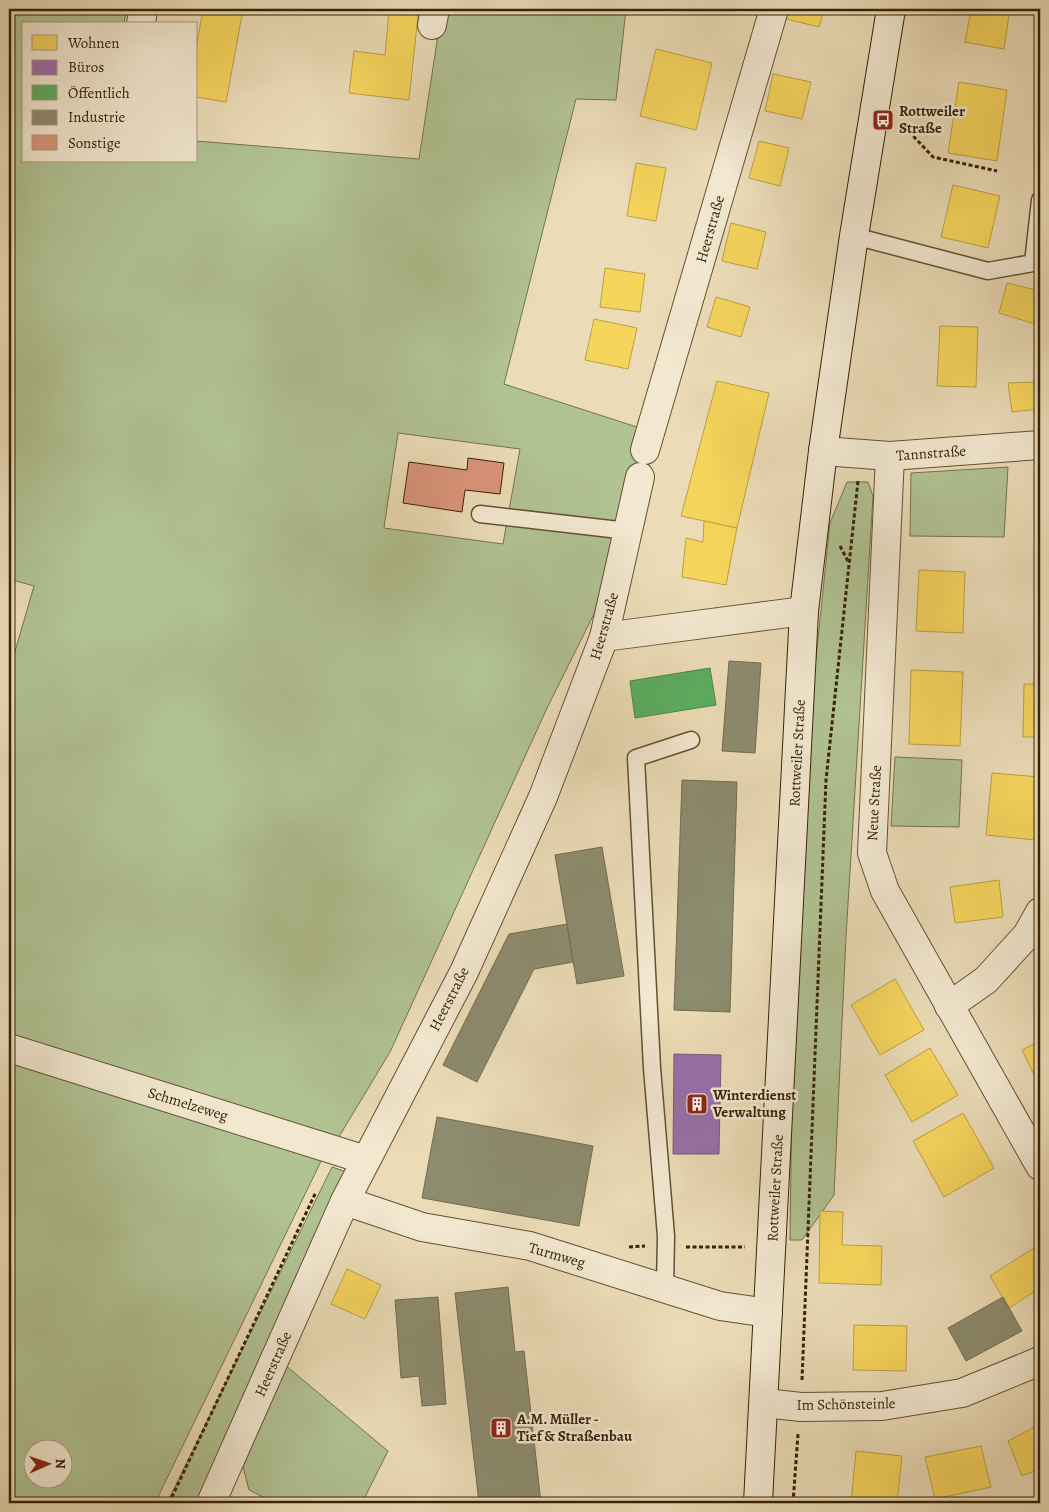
<svg xmlns="http://www.w3.org/2000/svg" width="1049" height="1512" font-family="Alegreya,serif">
	<style>
		.green { fill: #b1c293; stroke: #74724e; fill-rule: evenodd }
		.homes { fill: #f6d55c; stroke: #bd9f43 }
		.offices { fill: #9970ab; stroke: #7c597a }
		.public { fill: #5aae61; stroke: #508447 }
		.industry { fill: #8c8c6e; stroke: #726c50 }
		.building { fill: #db957c; stroke: #372209 }
		.lines { fill: none; stroke-linecap: round; stroke-linejoin: round }
		.lane-casing { stroke: #645034; stroke-width: 19 }
		.street-casing { stroke: #645034; stroke-width: 30 }
		.secondary-casing { stroke: #372209; stroke-width: 30 }
		.path { stroke: #372209; stroke-width: 3; stroke-dasharray: 4 2.5; stroke-linecap: butt }
		.lane { stroke: #f2e8d0; stroke-width: 16 }
		.street { stroke: #f2e8d0; stroke-width: 28 }
		.secondary { stroke: #f2e8d0; stroke-width: 28 }
		.labels { text-anchor: middle; dominant-baseline: central; stroke-width: 5; stroke-linejoin: round; paint-order: stroke }
		.poi-label { font-size: 15px; font-weight: bold; fill: #372209; stroke: #f2e8d0; text-anchor: start }
		.street-label { font-size: 15px; fill: #372209; stroke: #f2e8d0 }
	</style>
	<rect width="100%" height="100%" fill="#ebdcb7"/>
	<filter id="stains"><feTurbulence type="fractalNoise" baseFrequency=".004" numOctaves="4"/><feColorMatrix values="0 0 0 0 .2 0 0 0 0 .09 0 0 0 0 .02 0 0 0 .5 -.17"/></filter>
	<radialGradient id="worn" r=".72"><stop offset=".6" stop-color="#630" stop-opacity="0"/><stop offset="1" stop-color="#630" stop-opacity=".3"/></radialGradient>
	<g class="green">
		<path d="M9 9H126L124 24H24V161H196V141L419 159 442 9H626L616 100 576 99 504 384 646 430 608 586 548 706 390 1052 334 1145 9 1044V672L34 586 9 579ZM398 433 520 449 503 544 384 528Z"/>
		<polygon points="1008,467 1004,537 910,536 911,473"/>
		<polygon points="847,482 868,482 873,496 846,937 834,1195 802,1240 790,1240 793,1003 807,745 830,523"/>
		<polygon points="895,757 962,760 959,827 891,826"/>
		<path d="M9 1054 326 1151 155 1503H9ZM32 1450H62V1480H32Z"/>
		<polygon points="332,1167 347,1172 205,1503 167,1503"/>
		<polygon points="285,1365 388,1451 362,1503 275,1503 249,1490 242,1463"/>
	</g>
	<g class="homes">
		<polygon points="203,9 242,15 226,102 196,97 196,49"/>
		<polygon points="789,9 824,9 819,27 786,19"/>
		<polygon points="971,9 1010,9 1004,49 965,42"/>
		<polygon points="389,11 418,15 409,100 349,93 354,51 385,55"/>
		<polygon points="656,49 712,63 696,130 640,116"/>
		<polygon points="773,74 811,82 802,119 765,111"/>
		<polygon points="959,82 1007,90 997,161 948,153"/>
		<polygon points="759,141 789,148 780,186 749,178"/>
		<polygon points="636,163 666,168 656,221 627,216"/>
		<polygon points="953,185 1000,196 988,248 941,237"/>
		<polygon points="731,223 766,232 757,269 722,261"/>
		<polygon points="605,268 645,274 640,312 600,307"/>
		<polygon points="1007,283 1040,291 1040,409 1012,412 1008,383 1037,382 1035,324 999,313"/>
		<polygon points="716,297 750,307 741,337 707,327"/>
		<polygon points="594,319 637,328 628,369 585,360"/>
		<polygon points="940,326 978,327 976,387 937,386"/>
		<polygon points="717,381 769,393 737,528 681,516"/>
		<polygon points="704,521 737,528 726,585 682,577 686,538 703,542"/>
		<polygon points="919,570 965,572 963,633 916,631"/>
		<polygon points="911,670 963,672 960,746 909,744"/>
		<polygon points="1024,684 1040,684 1040,737 1023,737"/>
		<polygon points="992,773 1040,777 1035,840 986,835"/>
		<polygon points="999,880 1003,917 955,923 950,887"/>
		<polygon points="895,979 924,1030 880,1055 851,1005"/>
		<polygon points="1040,1041 1040,1087 1022,1050"/>
		<polygon points="930,1048 958,1095 912,1122 885,1075"/>
		<polygon points="963,1113 994,1168 944,1197 913,1141"/>
		<polygon points="820,1211 843,1212 842,1245 882,1246 881,1285 819,1283"/>
		<polygon points="1040,1244 1040,1288 1009,1308 990,1276"/>
		<polygon points="347,1269 381,1285 365,1319 331,1304"/>
		<polygon points="854,1325 907,1326 906,1371 853,1370"/>
		<polygon points="1040,1424 1040,1469 1022,1476 1008,1441"/>
		<polygon points="981,1446 991,1487 935,1499 925,1457"/>
		<polygon points="856,1451 902,1456 897,1503 851,1503"/>
	</g>
	<polygon class="offices" points="674,1054 721,1055 719,1154 673,1154"/>
	<polygon class="public" points="710,668 716,705 635,718 630,681"/>
	<g class="industry">
		<polygon points="729,661 761,663 755,753 722,751"/>
		<polygon points="682,780 737,782 730,1012 674,1010"/>
		<polygon points="602,847 624,976 577,984 555,855"/>
		<polygon points="567,924 573,962 534,969 477,1082 443,1065 509,934"/>
		<polygon points="437,1117 593,1146 579,1226 422,1198"/>
		<polygon points="508,1287 515,1352 524,1351 541,1503 479,1503 455,1293"/>
		<polygon points="438,1297 446,1404 422,1406 419,1376 401,1378 395,1300"/>
		<polygon points="1003,1297 1022,1331 966,1361 948,1328"/>
	</g>
	<polygon class="building" points="468,458 504,463 500,494 465,490 462,512 403,503 409,462 467,470"/>
	<g class="lines">
		<g class="lane-casing">
			<g id="lane">
				<polyline points="854,236 988,271 1033,263 1040,200"/>
				<polyline points="480,514 628,531"/>
				<polyline points="665,1287 666,1236 652,1068 636,758 691,740"/>
			</g>
		</g>
		<g class="street-casing">
			<g id="street">
				<polyline points="141,24 143,9"/>
				<polyline points="432,25 435,9"/>
				<polyline points="645,450 774,9"/>
				<polyline points="823,451 890,456 1040,445"/>
				<polyline points="890,456 872,853 885,891 1040,1166"/>
				<polyline points="604,637 804,611"/>
				<polyline points="949,1006 986,980 1027,935 1040,912"/>
				<polyline points="9,1048 366,1160"/>
				<polyline points="345,1201 422,1227 530,1246 720,1306 768,1313"/>
				<polyline points="765,1403 801,1407 882,1406 962,1393 1040,1361"/>
				<polyline points="211,1503 345,1201 464,972 543,797 604,637 640,477"/>
			</g>
		</g>
		<g class="secondary-casing">
			<polyline id="secondary" points="758,1503 804,611 823,451 854,236 891,9"/>
		</g>
		<g class="path">
			<polyline points="900,122 933,157 997,171"/>
			<polyline points="840,546 849,563"/>
			<polyline points="629,1247 645,1246"/>
			<polyline points="686,1247 745,1247"/>
			<polyline points="802,1380 826,780 858,481"/>
			<polyline points="169,1503 316,1192"/>
			<polyline points="793,1503 798,1434"/>
		</g>
		<use href="#lane" class="lane"/>
		<use href="#street" class="street"/>
		<use href="#secondary" class="secondary"/>
	</g>
	<defs>
		<g id="bus-square" transform="scale(1.125)"><rect x="-9" y="-9" width="18" height="18" rx="4" fill="#8f2418" stroke="#f2e8d0"/><path d="M-5-6H5V4H4V6H2V4H-2V6H-4V4H-5ZM-3.5-4V0h7V-4ZM-3.5 1.2v1.5H-2V1.2ZM2 1.2v1.5H3.5V1.2Z" fill="#fff"/></g>
		<g id="building-square" transform="scale(1.125)"><rect x="-9" y="-9" width="18" height="18" rx="4" fill="#8f2418" stroke="#f2e8d0"/><path d="M-4-6H4V6H1V3H-1V6H-4ZM-2.5-4.3h1.7v1.8h-1.7ZM.8-4.3h1.7v1.8H.8ZM-2.5-1h1.7V.8h-1.7ZM.8-1h1.7V.8H.8Z" fill="#fff"/></g>
	</defs>
	<g fill-rule="evenodd">
		<use href="#bus-square" x="883" y="120"/>
		<use href="#building-square" x="697" y="1104"/>
		<use href="#building-square" x="501" y="1428"/>
	</g>
	<g class="labels">
		<g class="poi-label">
			<text x="899" y="111">Rottweiler<tspan x="899" dy="17">Straße</tspan></text>
			<text x="713" y="1095">Winterdienst<tspan x="713" dy="17">Verwaltung</tspan></text>
			<text x="517" y="1419">A.M. Müller -<tspan x="517" dy="17">Tief &amp; Straßenbau</tspan></text>
		</g>
		<g class="street-label">
			<text transform="translate(710 229) rotate(-74)">Heerstraße</text>
			<text transform="translate(931 453) rotate(-4)">Tannstraße</text>
			<text transform="translate(604 626) rotate(-74)">Heerstraße</text>
			<text transform="translate(797 753) rotate(-87)">Rottweiler Straße</text>
			<text transform="translate(874 803) rotate(-87)">Neue Straße</text>
			<text transform="translate(449 999) rotate(-63)">Heerstraße</text>
			<text transform="translate(188 1104) rotate(17)">Schmelzeweg</text>
			<text transform="translate(775 1188) rotate(-87)">Rottweiler Straße</text>
			<text transform="translate(557 1255) rotate(16)">Turmweg</text>
			<text transform="translate(273 1364) rotate(-66)">Heerstraße</text>
			<text transform="translate(846 1404) rotate(-1)">Im Schönsteinle</text>
		</g>
	</g>
	<rect width="1049" height="1512" fill="none" stroke="#ebdcb7" stroke-width="30"/>
	<rect x="10" y="10" width="1029" height="1492" fill="none" stroke="#372209" stroke-width="2.5"/>
	<rect x="15" y="15" width="1019" height="1482" fill="none" stroke="#372209"/>
	<rect x="22" y="22" width="175" height="140" fill="#f2e8d0" stroke="#a79980"/>
	<rect x="32" y="35" width="25" height="15" fill="#f6d55c" stroke="#a79980"/>
	<text x="68" y="48" font-size="15" fill="#372209">Wohnen</text>
	<rect x="32" y="60" width="25" height="15" fill="#9970ab" stroke="#a79980"/>
	<text x="68" y="72" font-size="15" fill="#372209">Büros</text>
	<rect x="32" y="85" width="25" height="15" fill="#5aae61" stroke="#a79980"/>
	<text x="68" y="98" font-size="15" fill="#372209">Öffentlich</text>
	<rect x="32" y="110" width="25" height="15" fill="#8c8c6e" stroke="#a79980"/>
	<text x="68" y="122" font-size="15" fill="#372209">Industrie</text>
	<rect x="32" y="135" width="25" height="15" fill="#db957c" stroke="#a79980"/>
	<text x="68" y="148" font-size="15" fill="#372209">Sonstige</text>
	<g transform="translate(48 1464) rotate(88)"><circle r="24" fill="#f2e8d0" stroke="#a79980"/>
	<path d="M0-4L9 19L0 12L-9 19Z" fill="#8f2418"/>
	<text y="-8" font-size="14" font-weight="bold" text-anchor="middle" fill="#372209">N</text>
	</g>
	<rect width="100%" height="100%" filter="url(#stains)"/>
	<rect width="100%" height="100%" fill="url(#worn)"/>
</svg>
